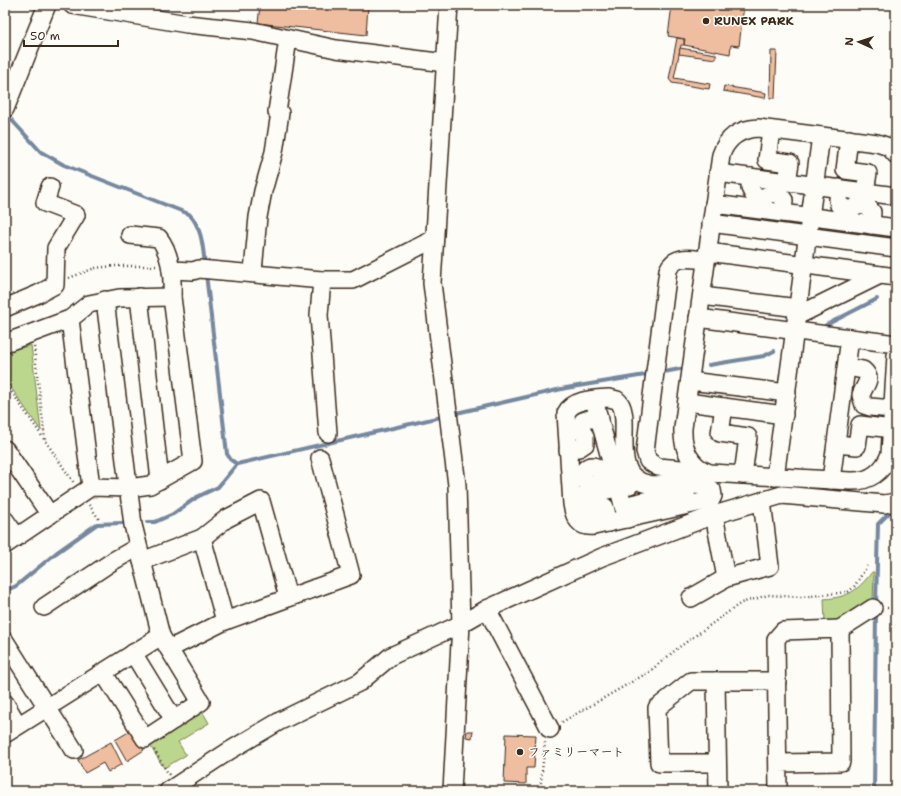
<svg xmlns="http://www.w3.org/2000/svg" width="901" height="796" font-family="'Shantell Sans','Klee One',sans-serif">
	<style>
		.green { fill: #bbd68d; stroke: #7b8056 }
		.lines { fill: none; stroke-linecap: round; stroke-linejoin: round }
		.stream { stroke: #74889e; stroke-width: 4 }
		.building { fill: #efbea0; stroke: #3b2a1e }
		.minor-casing { stroke: #3b2a1e; stroke-width: 20 }
		.path { stroke: #3b2a1e; stroke-width: 2.5; stroke-dasharray: 1 3; stroke-linecap: butt }
		.minor { stroke: #fdfcf7; stroke-width: 17 }
		.poi-dot { fill: #3b2a1e; stroke: #fdfcf7; stroke-width: 1.5 }
		.labels { text-anchor: middle; dominant-baseline: central; stroke-width: 3; stroke-linejoin: round; paint-order: stroke }
		.poi-label { font-size: 12px; font-weight: bold; fill: #3b2a1e; stroke: #fdfcf7; text-anchor: start }
	</style>
	<rect width="100%" height="100%" fill="#fdfcf7"/>
	<filter id="ink" filterUnits="userSpaceOnUse"><feTurbulence type="fractalNoise" baseFrequency=".025" numOctaves="2"/><feDisplacementMap in="SourceGraphic" scale="8" xChannelSelector="R" yChannelSelector="G"/><feConvolveMatrix kernelMatrix="1 2 1 2 8 2 1 2 1" color-interpolation-filters="sRGB"/></filter>
	<g filter="url(#ink)">
		<g class="green">
			<polygon points="19,344 21,348 31,345 41,431 5,379 5,349"/>
			<path d="M872 572H874L873 602 840 624H825L824 599C849 597 857 591 872 572Z"/>
			<polygon points="202,711 209,723 178,742 186,755 164,768 149,744"/>
		</g>
		<g class="lines">
			<g class="stream">
				<path d="M8 116 41 152 64 165 189 214C202 227 203 248 205 265"/>
				<polyline points="206,274 227,454 231,460 237,464 445,416"/>
				<polyline points="826,325 877,299"/>
				<polyline points="709,365 764,356 774,351"/>
				<polyline points="664,372 685,368"/>
				<polyline points="452,414 566,388 645,375"/>
				<polyline points="147,522 155,522 173,514 197,497 218,487 237,464"/>
				<polyline points="5,591 16,586 56,553 97,524 123,523"/>
				<polyline points="876,604 878,524 890,512"/>
				<polyline points="874,791 876,611"/>
			</g>
		</g>
		<g class="building">
			<polygon points="260,5 368,5 366,35 258,23"/>
			<polygon points="672,5 744,5 739,46 731,45 730,54 684,45 685,39 668,36"/>
			<polygon points="677,38 684,39 684,45 681,45 674,78 710,84 709,89 672,83 669,79"/>
			<polygon points="680,48 716,54 716,59 679,54"/>
			<polygon points="771,51 777,51 775,98 770,98"/>
			<polygon points="724,86 766,93 765,98 723,91"/>
			<polygon points="132,730 144,750 127,761 115,740"/>
			<polygon points="467,731 473,731 472,738 466,737"/>
			<polygon points="506,734 536,735 534,768 526,768 526,784 504,783"/>
			<polygon points="111,742 122,764 108,772 103,763 85,773 78,760"/>
		</g>
		<g class="lines">
			<g class="minor-casing">
				<g id="minor">
					<polyline points="72,5 187,24 253,31 336,49 445,63"/>
					<polyline points="449,5 432,283 457,485 461,624 452,791"/>
					<polyline points="5,109 47,5"/>
					<polyline points="771,130 767,160 790,163 787,182"/>
					<polyline points="849,139 845,170 868,173 865,192"/>
					<path d="M896 155 889 147 877 143 758 128C740 129 727 137 721 155L683 428C682 448 690 467 710 473L850 481C869 482 883 472 890 454L896 355"/>
					<polyline points="718,173 896,196"/>
					<polyline points="751,177 750,188 753,194 761,198 773,193 780,195 784,200 783,213"/>
					<polyline points="839,188 838,200 839,205 849,210 859,205 867,206 872,212 871,225"/>
					<polyline points="714,204 896,228"/>
					<polyline points="711,223 896,248"/>
					<polyline points="708,252 896,277"/>
					<polyline points="171,270 193,271 199,269 322,280 353,280 434,239"/>
					<polyline points="250,273 253,271 258,217 263,191 274,152 280,113 277,112 288,39"/>
					<polyline points="322,280 319,315 328,433"/>
					<polyline points="702,296 798,308"/>
					<polyline points="139,297 160,480"/>
					<polyline points="5,308 38,294 55,285 56,248 76,215 45,203 50,187"/>
					<polyline points="797,316 880,275"/>
					<polyline points="698,318 896,344"/>
					<polyline points="70,319 91,487"/>
					<polyline points="5,343 70,319 89,304 119,298 172,297"/>
					<path d="M847 367 863 370C874 379 864 385 861 395L864 405 870 407 893 409"/>
					<polyline points="690,381 787,393"/>
					<path d="M609 398 617 400C636 415 606 476 648 484 654 486 661 484 667 484 680 484 693 485 707 486L712 490 713 496 711 500 594 526C579 528 574 517 572 504L566 413C573 399 595 399 609 398Z"/>
					<polyline points="594,400 627,519"/>
					<polyline points="687,402 784,415"/>
					<polyline points="724,407 720,433 748,437 743,475"/>
					<polyline points="836,444 857,446 860,425 892,429"/>
					<polyline points="5,449 50,515"/>
					<polyline points="568,450 579,448 585,444 585,436 581,430 583,421 589,419 600,419"/>
					<circle cx="592" cy="475" r="9"/>
					<path d="M705 471 658 467 648 461 645 451 668 270C675 254 692 259 706 260"/>
					<polyline points="775,477 821,136"/>
					<polyline points="831,480 850,338"/>
					<polyline points="583,496 587,511 605,507 609,523"/>
					<polyline points="572,498 630,485"/>
					<polyline points="623,506 687,491"/>
					<polyline points="714,515 726,578"/>
					<polyline points="5,520 17,537"/>
					<polyline points="202,538 225,621"/>
					<path d="M5 545 91 487 129 488 150 485 193 461 172 297C173 277 171 254 159 238L130 235"/>
					<polyline points="142,561 202,538 226,519 261,501 288,597"/>
					<polyline points="691,598 726,578 770,566 762,501"/>
					<polyline points="44,607 113,561 138,547"/>
					<polyline points="487,609 550,729"/>
					<polyline points="840,629 873,608"/>
					<polyline points="5,641 74,750"/>
					<polyline points="169,649 225,621 351,575 320,458"/>
					<polyline points="133,653 174,720"/>
					<polyline points="103,672 145,739 201,702 161,636 133,525 105,300"/>
					<polyline points="716,681 718,791"/>
					<polyline points="5,703 18,725"/>
					<polyline points="5,734 161,636"/>
					<polyline points="717,763 659,763 657,708 691,681 777,681"/>
					<polyline points="778,763 841,762 840,629 783,631 776,639 778,791"/>
					<polyline points="168,791 229,751 280,721 360,682 391,656 461,624 487,609 602,557 714,515 782,495 884,504 896,502"/>
				</g>
			</g>
			<g class="path">
				<polyline points="69,278 95,268 115,266 156,266"/>
				<polyline points="34,347 45,440"/>
				<polyline points="5,382 74,483"/>
				<polyline points="89,505 99,519"/>
				<polyline points="887,608 896,608"/>
				<polyline points="562,722 649,672 678,648 741,603 768,595 802,597 848,592 854,587 867,566"/>
				<polyline points="154,750 169,775"/>
				<polyline points="540,791 545,742"/>
			</g>
			<use href="#minor" class="minor"/>
		</g>
	</g>
	<g class="poi-dot">
		<circle cx="706" cy="21" r="4"/>
		<circle cx="520" cy="752" r="4"/>
	</g>
	<g class="labels">
		<g class="poi-label">
			<text x="714" y="21">RUNEX PARK</text>
			<text x="528" y="752">ファミリーマート</text>
		</g>
	</g>
	<rect width="901" height="796" fill="none" stroke="#fdfcf7" stroke-width="20"/>
	<rect x="10" y="10" width="881" height="776" fill="none" stroke="#3b2a1e" stroke-width="1.5" filter="url(#ink)"/>
	<g transform="translate(859 42) rotate(273)" stroke="#fdfcf7" stroke-width="3" paint-order="stroke">
	<path d="M0-3L7 15L0 10L-7 15Z" fill="#3b2a1e"/>
	<text y="-6" font-size="11" font-weight="bold" text-anchor="middle" fill="#3b2a1e">N</text>
	</g>
	<path d="M24 40v6h94v-6" fill="none" stroke="#3b2a1e" stroke-width="2"/>
	<text x="30" y="40" font-size="12" fill="#3b2a1e" stroke="#fdfcf7" stroke-width="3" paint-order="stroke">50 m</text>
</svg>
